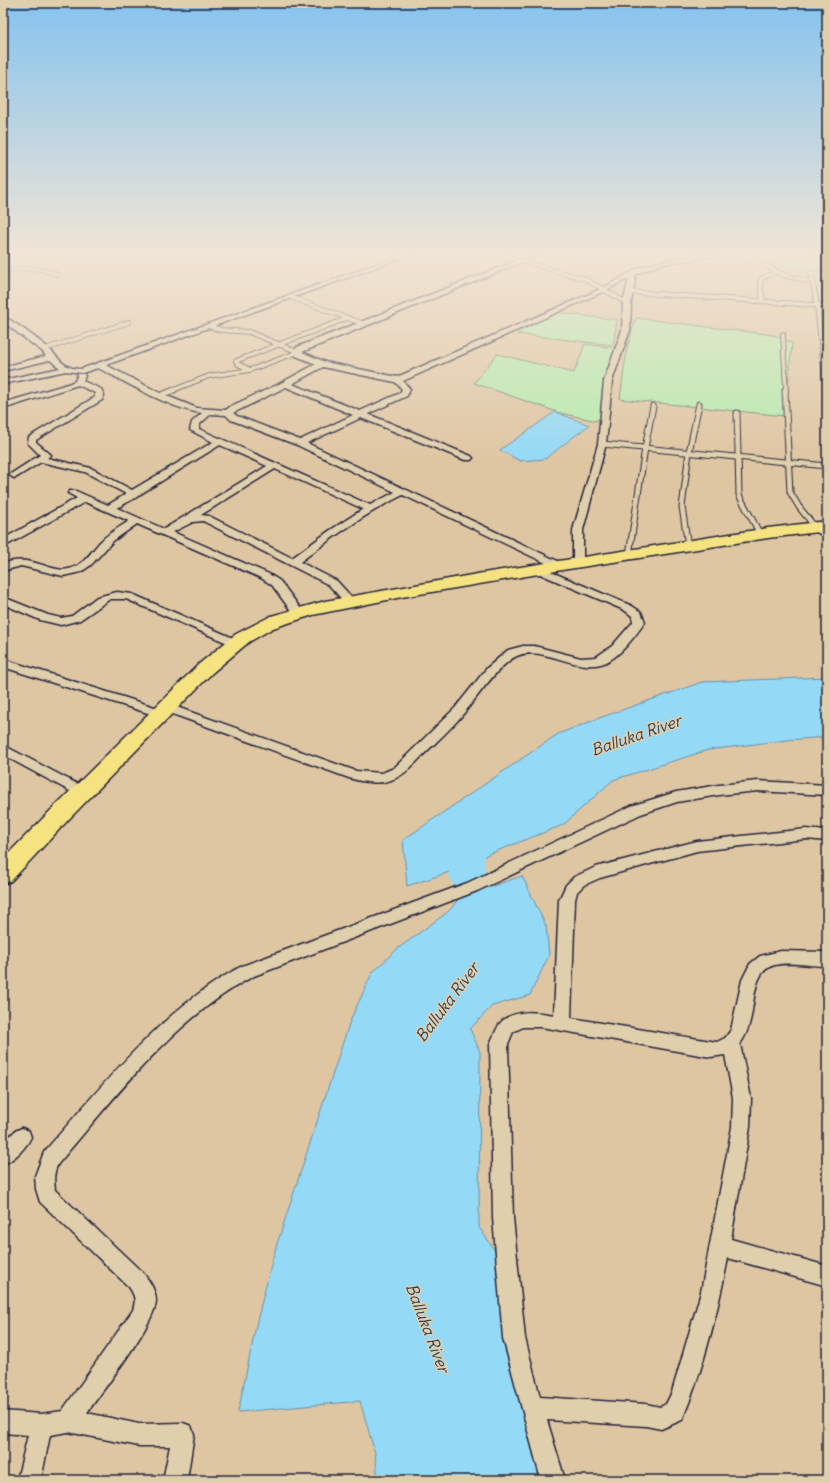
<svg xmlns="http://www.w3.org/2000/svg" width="830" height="1483" font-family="Delius,sans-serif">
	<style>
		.green { fill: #b5ebad; stroke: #6c8674 }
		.water { fill: #94daf6; stroke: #6690ab }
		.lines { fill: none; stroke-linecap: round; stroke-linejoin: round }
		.river { fill: #94daf6; fill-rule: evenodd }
		.lane-far1-casing { stroke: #22223b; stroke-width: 5.5 }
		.lane-casing { stroke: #22223b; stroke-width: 7 }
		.street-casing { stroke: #22223b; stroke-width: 3 }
		.primary-casing { stroke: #22223b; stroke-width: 3 }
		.lane-far1 { stroke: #e0cfac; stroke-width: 4 }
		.lane { stroke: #e0cfac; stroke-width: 5 }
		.street { fill: #e0cfac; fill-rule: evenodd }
		.primary { fill: #f5e382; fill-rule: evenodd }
		.labels { text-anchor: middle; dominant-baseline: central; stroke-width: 3; stroke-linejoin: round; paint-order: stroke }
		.near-water-label { font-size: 16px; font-style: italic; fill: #333e57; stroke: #e0cfac }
	</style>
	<rect width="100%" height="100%" fill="#dfc6a3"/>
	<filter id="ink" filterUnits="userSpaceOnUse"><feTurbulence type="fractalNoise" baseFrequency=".025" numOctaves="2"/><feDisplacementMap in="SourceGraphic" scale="8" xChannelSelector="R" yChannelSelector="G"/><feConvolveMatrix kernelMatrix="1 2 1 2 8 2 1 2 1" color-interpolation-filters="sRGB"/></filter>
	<g filter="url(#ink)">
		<g class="green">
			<polygon points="816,254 827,254 827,272 748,264 780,261"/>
			<polygon points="553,312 617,320 613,345 517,334"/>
			<polygon points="636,318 773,335 792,343 785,416 620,399 627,348"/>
			<polygon points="585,344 616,348 606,409 597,421 560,413 474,383 497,354 574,373"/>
		</g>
		<g class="water">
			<polygon points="555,412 589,425 545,459 520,461 500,450"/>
			<polygon points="827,677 827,737 787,740 708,750 613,780 563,825 489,854 456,870 407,886 403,840 558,734 602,717 702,682"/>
			<polygon points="522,876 546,926 549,955 530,995 492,1006 470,1029 480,1052 479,1227 501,1260 546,1480 378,1480 375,1453 360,1401 238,1412 257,1321 275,1250 350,1021 372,973 396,950 449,911 460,897"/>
		</g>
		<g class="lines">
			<polygon class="river" points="478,812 490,816 495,825 484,849 485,875 506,910 509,933 504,944 490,948 476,944 471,933 468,911 449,877 448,849 464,818"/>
			<g class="lane-far1-casing">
				<g id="lane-far1">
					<polyline points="497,254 585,279 627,303"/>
					<polyline points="747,259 764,265 783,275 813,282"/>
					<path d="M3 272C24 267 35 266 56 274"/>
					<polyline points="811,272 817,305 826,391"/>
					<polyline points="630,292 827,306"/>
					<polyline points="290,297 364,324"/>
					<polyline points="763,301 760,282 762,278 777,272"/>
					<polyline points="208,326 221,330 249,332 298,352"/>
					<polyline points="783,334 786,391"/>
					<polyline points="45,349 129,322"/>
					<polyline points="250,370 238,364 236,361 348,318"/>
					<polyline points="171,391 209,376 250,370 298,352"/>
				</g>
			</g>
			<g class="lane-casing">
				<g id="lane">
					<polyline points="785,390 790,492 799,507 815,527"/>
					<polyline points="826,390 827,396"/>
					<polyline points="159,396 174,390"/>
					<polyline points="737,413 739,495 760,534"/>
					<polyline points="602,444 827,466"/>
					<polyline points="688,546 682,507 689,452 699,404"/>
					<polyline points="629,555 645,448 653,406"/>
				</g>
			</g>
			<g class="street-casing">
				<g id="street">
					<path d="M405 254H413L106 365 162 394 197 408 226 410 231 406 277 385 316 364 296 356 294 352 297 347 534 254H542L302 352 325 362 397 377 601 289 639 268 671 259 702 254H715L712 256 662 264 636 274 631 303 630 330 612 381 606 444 583 530V563L582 565H574L573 563V530L598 444 604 381 622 330 623 303 629 278 605 291 403 381 410 389 407 396 368 414 471 456 473 458 471 460H465L361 418 307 443 562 563 563 565 562 567H554L403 495C366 513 333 537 300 562L337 581 356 602 350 605 346 604 329 585 203 521 193 522 173 532 269 574 280 581 304 613 298 616 294 615 272 585 261 578 137 524 113 541 91 565 81 572 63 576 21 566 3 571V564C32 552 52 576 72 568 85 564 92 550 101 541 109 533 120 527 129 521L85 502 9 544 3 545V539L77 498 68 493 70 491H76L108 505 126 494 85 472 41 462 17 477 14 478 9 475 40 455 28 443 29 437 95 397V393L78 385 3 409V403L68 384 75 381 78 374H84L85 376 83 381 101 389 104 395 102 400 36 440V442L51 455 47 458 91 468 132 490 213 442 190 430 192 422 202 413C172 410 126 382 98 368L82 373 66 371 3 384V380L60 368 50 360 3 371V367L46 356 42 351 3 322V317C13 320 37 339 46 346 59 357 62 369 81 369ZM323 367 395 382 402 389 400 393 360 411 292 384ZM286 387 353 415 300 440 237 416 233 413ZM211 414 226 415 231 420 297 445 395 492 370 505 199 429V425ZM220 445 267 466 164 529 117 508 137 497 139 495ZM275 469 363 509 329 531 292 558 209 516 201 515Z"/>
					<polygon points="815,524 827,530 827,538 811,529 810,527 811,525"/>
					<path d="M537 566 632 606 641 612 645 622C635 636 620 657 604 663 573 674 537 639 510 660 492 674 479 695 464 713 452 728 436 742 422 756 412 766 404 776 391 780 377 785 363 782 349 778L167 712 165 716H157L3 667V659L161 709 163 705H171L356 771 382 773 394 768 455 708 487 668 508 650 523 646H534L581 658 596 657 612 646 633 622 632 616 624 610 533 571 532 569Z"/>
					<polygon points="117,592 132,594 240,641 242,643 240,645 232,645 126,599 110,599 80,620 61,625 40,620 3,604 3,597 48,615 61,618 72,616 97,597"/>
					<polygon points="3,745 87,789 89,792 87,795 82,797 77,795 3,755"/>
					<path d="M758 781 827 785V795L758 791 719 795 677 802 641 814 477 891 254 976C176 1017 114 1098 58 1164 53 1173 54 1181 55 1190L143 1273C149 1280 156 1291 156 1301 155 1324 102 1391 87 1413L139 1424 183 1423 191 1426 194 1434 187 1480H163L170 1446H139L68 1432 50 1435 41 1480H17L28 1435 3 1433V1411L41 1414 62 1411 133 1310C136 1300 135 1296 129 1287L40 1202 36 1189 35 1176 44 1152C102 1086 164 1007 242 966L467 883 631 806 676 792 719 785Z"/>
					<path d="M806 829 827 831V841L806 839 697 851 600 878 584 885 577 892 575 900 571 1018 717 1042 725 1038 731 1030 742 980 750 964 760 956 781 951 827 952V966C810 966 791 961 775 965 752 970 755 1004 750 1021 748 1030 745 1037 740 1044L751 1098 750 1127 731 1239 827 1266V1286L728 1258C718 1310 703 1371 682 1420L661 1429 646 1426 547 1420 565 1480H541L503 1338 493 1218 490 1044C493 1038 497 1026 502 1021 516 1009 537 1012 554 1015L559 900 566 885 574 877 596 867 697 841ZM523 1027H541L711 1057 725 1055 733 1098 732 1127 701 1292 672 1392 666 1404 660 1407 646 1404 540 1397 525 1338 513 1218 508 1044 513 1032Z"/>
					<path d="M22 1128 29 1131 31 1137C26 1148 14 1160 3 1164V1143L15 1131Z"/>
				</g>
			</g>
			<g class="primary-casing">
				<polygon id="primary" points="827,521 827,531 768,538 562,570 402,597 313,615 273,628 249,642 212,673 69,819 11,881 3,884 3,859 53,808 199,664 236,634 271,616 325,601 483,573 768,528"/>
			</g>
			<use href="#lane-far1" class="lane-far1"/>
			<use href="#lane" class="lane"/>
			<use href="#street" class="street"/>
			<use href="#primary" class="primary"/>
		</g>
	</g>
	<linearGradient id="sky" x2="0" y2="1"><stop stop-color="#86c3ee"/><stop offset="0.55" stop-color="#f1e5d6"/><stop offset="1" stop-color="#f1e5d6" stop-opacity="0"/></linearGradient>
	<rect width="830" height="461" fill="url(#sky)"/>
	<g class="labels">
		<g class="near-water-label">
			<text transform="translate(636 735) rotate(-19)">Balluka River</text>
			<text transform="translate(447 1002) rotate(-53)">Balluka River</text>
			<text transform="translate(428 1328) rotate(69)">Balluka River</text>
		</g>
	</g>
	<rect width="830" height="1483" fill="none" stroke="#e0cfac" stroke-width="16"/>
	<rect x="8" y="8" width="814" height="1467" fill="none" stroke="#22223b" stroke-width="1.5" filter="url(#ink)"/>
</svg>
